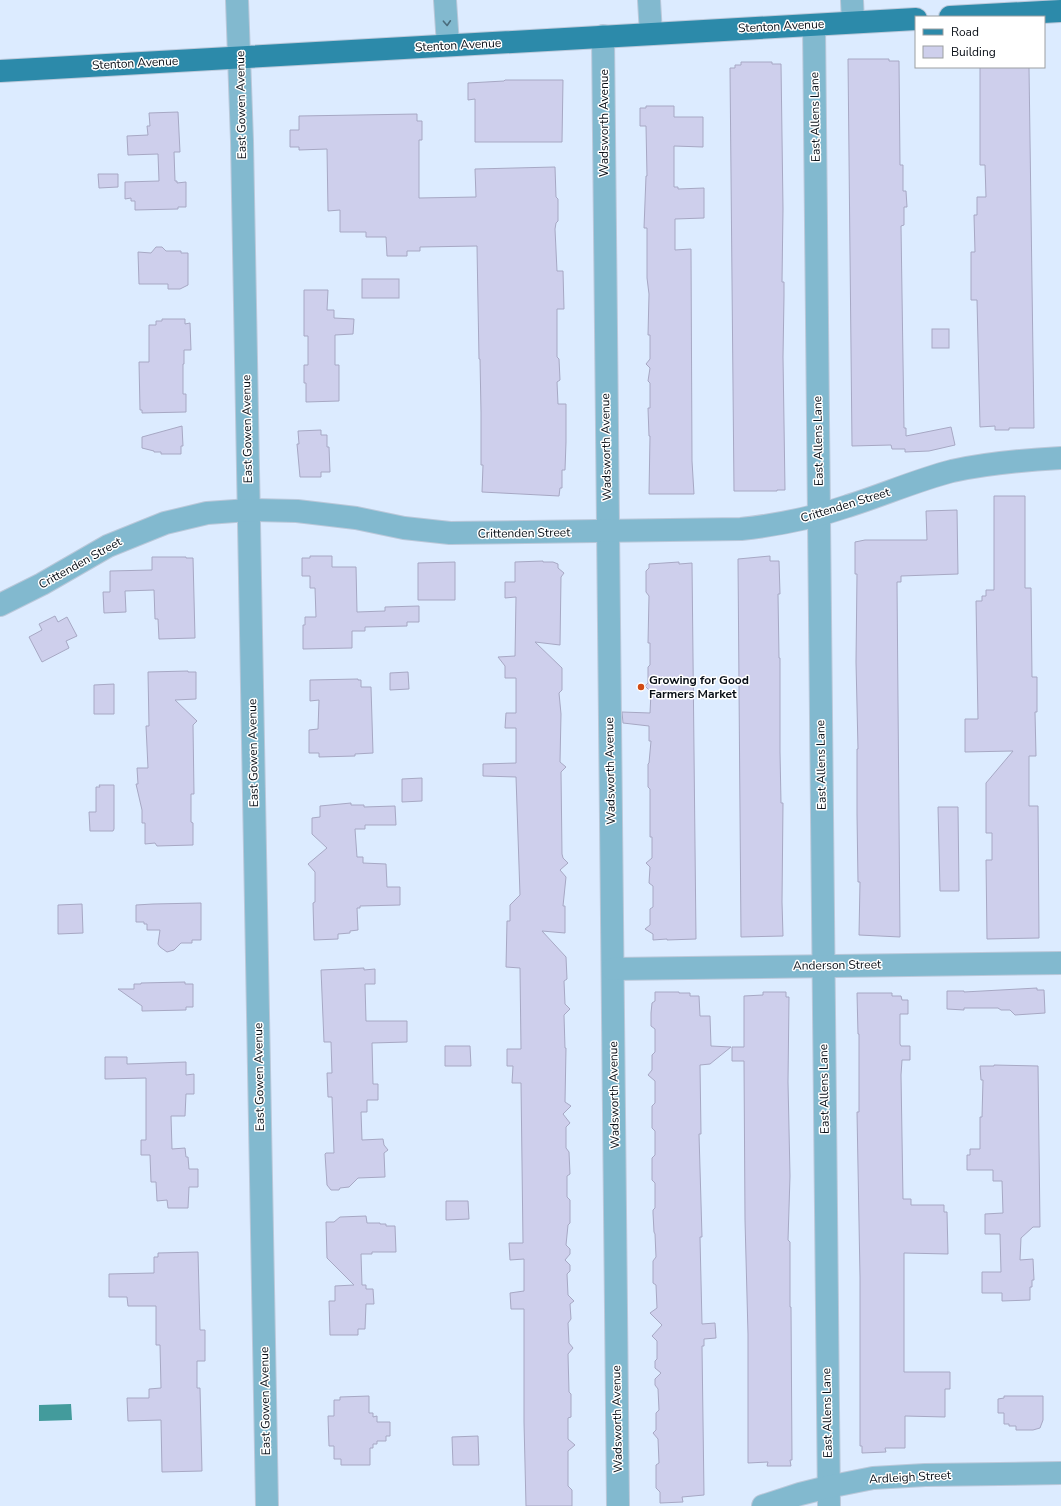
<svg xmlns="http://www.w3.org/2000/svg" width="1061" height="1506" font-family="'Nunito Sans',sans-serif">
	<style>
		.water { fill: #439b9c }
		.building { fill: #cecfec; stroke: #a7a8c4 }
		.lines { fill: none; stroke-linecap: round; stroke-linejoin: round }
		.minor-casing { stroke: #bac8da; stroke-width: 24 }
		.major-casing { stroke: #bac8da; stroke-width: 24 }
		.minor { stroke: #82b9cf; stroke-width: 22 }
		.major { stroke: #2c8aaa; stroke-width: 22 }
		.oneway { stroke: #4b6c7c }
		.poi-dot { fill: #d14a12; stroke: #fff; stroke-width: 1.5 }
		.labels { text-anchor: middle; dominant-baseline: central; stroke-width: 3; stroke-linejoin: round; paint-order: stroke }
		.street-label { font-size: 12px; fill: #080e16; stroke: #fff }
		.poi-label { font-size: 12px; font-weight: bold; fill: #080e16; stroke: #fff; text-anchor: start }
	</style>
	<rect width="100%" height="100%" fill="#dcebff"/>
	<polygon class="water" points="71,1404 72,1420 39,1421 39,1405"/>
	<g class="building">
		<polygon points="848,59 889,59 889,61 899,61 900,165 903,165 903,191 906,191 907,207 904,207 904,225 901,226 904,428 906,428 906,436 951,427 955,445 929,451 905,452 905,449 892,449 891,445 852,446"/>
		<polygon points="741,62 772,62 772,64 781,64 783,209 782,282 784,282 784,296 783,357 785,490 777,490 777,491 734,491 730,68 735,68 735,65 741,65"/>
		<polygon points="980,67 1029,67 1034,428 1009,428 1009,430 995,430 995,426 980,427 977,300 971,300 971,252 975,252 974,215 977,215 977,197 986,197 985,165 980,165"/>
		<polygon points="505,80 563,80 562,142 475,142 475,99 468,100 468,83 504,81"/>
		<polygon points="646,106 674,106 674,117 703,117 703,147 674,146 674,187 678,187 678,189 704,188 704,218 675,219 675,250 691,249 692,461 694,494 649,494 650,436 649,436 648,408 650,408 650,383 648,381 650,368 646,364 650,359 650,335 648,335 649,294 647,278 647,228 644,228 646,176 647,176 646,126 640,126 640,108 646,108"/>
		<polygon points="178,112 180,152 174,152 175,181 177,181 177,183 186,182 186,207 178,207 178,209 135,210 135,201 131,201 131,198 125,199 125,182 159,181 158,154 128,155 127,136 148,135 147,126 150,126 149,113"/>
		<polygon points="417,114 417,121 422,121 422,140 419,140 419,198 476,197 475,169 555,167 556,197 558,199 558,221 556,223 555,229 557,271 563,271 564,309 557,309 557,357 559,359 560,380 557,382 558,404 566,404 566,442 565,470 562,470 562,488 560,488 559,496 482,492 483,465 481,465 481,412 480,359 479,359 477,246 420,247 420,251 407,251 407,256 387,256 386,237 366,237 366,232 340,232 340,210 328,211 327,149 299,150 299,147 290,147 290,130 299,130 299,116"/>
		<polygon points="98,174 118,174 118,187 99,188"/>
		<polygon points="156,247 162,247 166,251 181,251 181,253 188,253 188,285 180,289 168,289 168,284 139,284 138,252 151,253"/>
		<rect x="362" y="279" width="37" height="19"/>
		<polygon points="304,290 328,290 327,310 334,310 334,318 354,319 353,334 335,335 335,365 339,365 339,401 306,402 306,383 304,383 304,365 308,365 308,336 304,336"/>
		<polygon points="162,319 185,319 185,324 190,323 191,350 184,350 184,364 183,364 183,394 186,394 186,412 142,413 142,410 140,410 139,362 149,362 149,325 156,325 156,321 162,321"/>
		<rect x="932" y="329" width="17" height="19"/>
		<polygon points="182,426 183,446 181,446 181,454 161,454 161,452 154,452 154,451 142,448 142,437"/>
		<polygon points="321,430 321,435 327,435 327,447 329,447 330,472 321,472 321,477 300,477 297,444 299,444 298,431"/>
		<polygon points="994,496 1025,496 1025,588 1031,588 1032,677 1037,677 1037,712 1035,712 1036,756 1029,756 1029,806 1038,806 1039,938 987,939 986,860 992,860 992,833 986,833 986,783 1013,751 965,752 965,719 978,719 976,601 982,601 982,596 986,596 986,590 994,590"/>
		<polygon points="957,510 958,574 901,576 901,582 897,582 900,937 859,935 860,882 858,882 857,814 857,749 858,749 856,662 857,574 855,574 855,542 865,540 927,540 926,511"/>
		<polygon points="310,556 332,556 332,567 356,567 357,612 385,611 385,607 419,606 419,622 407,622 407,626 365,627 365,631 352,631 352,648 303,649 303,625 305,625 305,617 316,617 315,588 310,588 310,576 302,576 302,558 310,558"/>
		<polygon points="770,556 770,561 779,561 780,594 778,594 779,658 780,658 780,752 781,803 783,803 782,902 783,936 741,937 738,559"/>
		<polygon points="152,557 186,557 186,558 193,558 195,638 159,639 158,619 155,619 154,590 125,591 126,612 104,613 103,592 110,592 110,571 152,570"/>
		<polygon points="543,561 543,562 553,562 558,564 558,568 564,573 561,577 560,645 535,642 562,668 562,690 559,693 561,714 560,762 566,767 561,772 562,854 563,858 568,863 560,870 566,877 563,906 565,906 565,933 542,931 566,957 567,979 564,981 565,1004 570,1009 564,1015 565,1048 566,1048 565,1102 571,1106 563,1114 570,1123 566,1127 566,1148 569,1152 570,1174 567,1176 567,1197 570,1200 570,1223 568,1225 566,1245 570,1249 570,1254 565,1260 570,1265 570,1271 567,1274 568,1295 574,1301 570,1304 571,1319 568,1323 569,1343 573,1348 568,1354 569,1392 571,1394 571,1417 568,1418 568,1439 575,1445 568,1451 568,1486 572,1490 572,1506 526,1506 524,1422 524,1309 511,1309 510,1293 524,1291 524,1259 510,1260 509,1243 523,1243 521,1083 512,1083 513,1066 507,1066 507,1049 521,1049 520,968 506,967 507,921 510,921 510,905 520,895 516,777 483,776 483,764 516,763 516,728 505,728 506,713 516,713 516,678 505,678 505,666 498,657 515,656 516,597 505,598 505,582 515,582 515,562"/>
		<polygon points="455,562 455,600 418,600 418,563"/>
		<polygon points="679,562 679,564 692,563 696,939 667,940 667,939 653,940 653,934 645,929 650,925 650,909 653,907 653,886 649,883 650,867 646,863 652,858 652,837 650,837 650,789 648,787 648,764 649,763 651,741 649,741 649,726 623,723 622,712 650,713 651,692 645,686 648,683 648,667 650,665 650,643 648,643 649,596 646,592 646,571 649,568 649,564"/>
		<polygon points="55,616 58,622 67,617 77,636 66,641 69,648 42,662 29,637 42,630 39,624"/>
		<polygon points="188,671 188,672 196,672 196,699 175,700 197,721 193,725 194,794 191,794 191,822 193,823 193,845 157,846 155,843 145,844 145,823 142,823 142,810 136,784 138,784 137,768 148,768 146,726 149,726 148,672"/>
		<polygon points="408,672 409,689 390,690 390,673"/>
		<polygon points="358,679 358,680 361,680 361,687 371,687 373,753 355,754 355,756 319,757 319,753 309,753 309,730 318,729 319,700 310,701 310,680"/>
		<polygon points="114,684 114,714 94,714 94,685"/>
		<polygon points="422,778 422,801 402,802 402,779"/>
		<polygon points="99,785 114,785 114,829 113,831 90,831 89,812 96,812 96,787 100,787"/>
		<polygon points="351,803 351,805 364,805 364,807 395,806 396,825 365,825 365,829 355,829 357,857 363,857 363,863 386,864 387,887 400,887 400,905 360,906 360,908 357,908 358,930 350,931 350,933 338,934 338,939 314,940 313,903 315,902 315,872 308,864 327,848 312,834 312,818 320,817 320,806"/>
		<polygon points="938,807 958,807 959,891 940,891"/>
		<polygon points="201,903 201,940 192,940 192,943 181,943 174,950 167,952 160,947 158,944 160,930 147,930 147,924 144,924 144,922 136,922 136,905 153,904"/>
		<polygon points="82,904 83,933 58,934 58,905"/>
		<polygon points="364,968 364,970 375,969 375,984 365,984 366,1021 407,1021 407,1042 372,1043 373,1084 378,1084 378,1100 367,1100 367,1112 361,1112 362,1140 383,1139 384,1145 388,1150 384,1153 385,1177 358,1178 349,1187 340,1188 339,1190 331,1190 327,1185 325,1154 326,1153 334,1153 332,1097 328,1097 327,1073 332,1073 331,1042 324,1042 321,970"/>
		<polygon points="185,982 185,984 193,984 193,1007 186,1007 186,1010 142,1011 142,1006 118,989 134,989 134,984 141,984 141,983"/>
		<polygon points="1037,988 1037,990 1044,990 1045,1013 1015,1015 1010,1010 1001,1010 998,1008 964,1008 964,1010 947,1009 947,991 964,991 964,992"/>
		<polygon points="655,992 679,992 679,993 690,993 690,996 699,996 700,1016 710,1016 711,1046 731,1047 710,1064 700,1065 701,1134 699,1134 702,1237 700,1237 702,1324 715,1323 716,1338 704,1339 704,1346 702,1346 704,1495 682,1497 683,1502 660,1503 660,1492 656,1488 656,1465 659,1463 658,1439 653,1433 656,1430 656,1413 659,1410 658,1389 655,1385 655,1379 661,1373 655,1368 655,1361 657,1359 657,1341 652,1336 662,1325 650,1313 657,1308 656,1285 653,1283 653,1261 656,1257 655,1234 654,1232 653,1213 653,1210 655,1208 655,1183 652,1180 652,1158 655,1155 655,1131 652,1128 652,1106 655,1103 655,1081 648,1075 652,1070 652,1055 655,1052 655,1029 651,1026 651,1013 652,1003 655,1001"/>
		<polygon points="763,992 786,992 786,997 789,997 788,1082 790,1176 788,1240 790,1242 790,1307 791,1307 792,1460 790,1460 791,1466 767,1466 768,1462 748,1463 748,1334 745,1220 744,1061 732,1061 732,1047 744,1047 744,996 763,995"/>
		<polygon points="857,993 892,993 892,996 901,996 902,1000 908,1000 908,1014 900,1014 900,1044 901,1046 910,1046 910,1060 902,1060 901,1075 903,1199 911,1199 911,1205 944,1205 944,1212 947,1212 948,1254 904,1253 904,1372 950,1372 950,1389 945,1389 945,1417 905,1416 905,1448 885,1448 886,1452 862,1453 862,1446 860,1446 860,1277 857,1112 859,1112 859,1034 858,1034"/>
		<polygon points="445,1046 470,1046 471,1066 445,1066"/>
		<polygon points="105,1057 127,1057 127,1064 186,1062 186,1075 194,1074 194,1094 186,1094 185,1116 171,1116 172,1149 185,1148 186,1157 188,1157 189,1169 198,1169 198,1187 189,1187 188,1208 168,1208 167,1200 157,1201 156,1182 151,1182 150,1155 141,1155 141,1140 146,1140 146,1078 105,1079"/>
		<polygon points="994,1065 1038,1066 1040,1227 1033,1227 1021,1238 1020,1260 1033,1259 1034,1280 1032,1280 1032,1287 1030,1287 1030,1300 1002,1301 1002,1293 982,1293 982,1272 1001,1272 1000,1234 985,1234 985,1214 1003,1213 1002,1181 993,1181 993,1170 967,1170 967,1155 970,1155 970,1149 980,1149 980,1117 982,1117 983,1080 981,1080 980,1066 994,1066"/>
		<polygon points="446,1201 468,1201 469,1219 446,1220"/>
		<polygon points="366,1216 367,1223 380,1223 380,1224 386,1224 386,1226 395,1226 396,1252 372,1252 372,1254 361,1254 362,1285 366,1285 366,1289 373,1289 374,1304 366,1304 365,1329 358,1329 358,1335 330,1335 329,1301 335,1301 335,1286 354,1285 327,1258 326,1222 334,1222 340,1217"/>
		<polygon points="198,1252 200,1330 205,1330 205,1361 197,1361 197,1388 200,1388 202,1471 162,1472 161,1420 128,1421 127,1398 149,1398 149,1389 161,1388 160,1345 156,1345 156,1306 128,1306 127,1297 109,1297 109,1274 154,1273 154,1257 158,1257 158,1253"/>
		<polygon points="369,1396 369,1413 373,1413 373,1417 377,1416 377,1422 390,1422 390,1436 386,1436 386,1441 377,1441 377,1444 373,1444 373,1448 370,1448 370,1465 341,1465 341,1459 334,1459 334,1446 329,1446 328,1416 334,1416 334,1400 340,1400 340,1397"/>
		<polygon points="1004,1396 1043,1396 1043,1420 1040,1428 1033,1430 1016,1430 1016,1426 1009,1426 1009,1424 1004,1424 1004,1413 998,1413 998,1399 1004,1398"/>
		<polygon points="478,1436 479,1465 453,1465 452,1437"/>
	</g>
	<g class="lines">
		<g class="minor-casing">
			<g id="minor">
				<polyline points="237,0 242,141 267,1506"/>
				<polyline points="445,0 448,45"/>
				<polyline points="649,0 651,34"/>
				<polyline points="852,0 853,22"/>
				<polyline points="814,25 829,1506"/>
				<polyline points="603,36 618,1506"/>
				<path d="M0 605 42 584 108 546 165 523 207 513 249 510 297 511 356 518 404 528 450 533 741 529C777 525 813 518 848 506 883 495 917 480 952 471 988 463 1024 460 1061 458"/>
				<polyline points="613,969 1061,963"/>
				<polyline points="763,1506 800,1494 828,1487 873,1478 925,1475 1061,1473"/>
			</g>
		</g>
		<g class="major-casing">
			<g id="major">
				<polyline points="950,17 1061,11"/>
				<polyline points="0,71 916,19"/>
			</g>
		</g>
		<use href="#minor" class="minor"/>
		<use href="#major" class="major"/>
	</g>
	<defs><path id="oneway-chevron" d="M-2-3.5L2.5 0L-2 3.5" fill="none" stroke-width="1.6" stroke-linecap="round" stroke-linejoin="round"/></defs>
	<use class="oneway" href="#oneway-chevron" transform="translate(447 23) rotate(87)"/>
	<circle class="poi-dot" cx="641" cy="687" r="4"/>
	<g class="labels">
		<g class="street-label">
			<text transform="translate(781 26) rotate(-3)">Stenton Avenue</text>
			<text transform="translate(458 45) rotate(-3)">Stenton Avenue</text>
			<text transform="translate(135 63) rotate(-3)">Stenton Avenue</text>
			<text transform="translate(241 105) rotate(-91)">East Gowen Avenue</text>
			<text transform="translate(815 117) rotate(-91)">East Allens Lane</text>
			<text transform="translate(604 123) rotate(-90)">Wadsworth Avenue</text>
			<text transform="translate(247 429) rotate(-91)">East Gowen Avenue</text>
			<text transform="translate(818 441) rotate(-91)">East Allens Lane</text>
			<text transform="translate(606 447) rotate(-91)">Wadsworth Avenue</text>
			<text transform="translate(845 505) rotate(-17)">Crittenden Street</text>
			<text transform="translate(524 533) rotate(-1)">Crittenden Street</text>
			<text transform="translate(80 563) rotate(-29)">Crittenden Street</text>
			<text transform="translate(253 753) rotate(-91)">East Gowen Avenue</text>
			<text transform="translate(821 765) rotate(-91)">East Allens Lane</text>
			<text transform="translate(610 771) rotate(-91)">Wadsworth Avenue</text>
			<text transform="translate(837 965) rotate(-1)">Anderson Street</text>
			<text transform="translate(259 1077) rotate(-91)">East Gowen Avenue</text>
			<text transform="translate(824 1089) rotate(-91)">East Allens Lane</text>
			<text transform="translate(614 1095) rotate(-91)">Wadsworth Avenue</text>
			<text transform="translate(265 1401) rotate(-91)">East Gowen Avenue</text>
			<text transform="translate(827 1413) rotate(-91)">East Allens Lane</text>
			<text transform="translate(617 1419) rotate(-91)">Wadsworth Avenue</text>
			<text transform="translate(910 1477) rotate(-3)">Ardleigh Street</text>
		</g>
		<g class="poi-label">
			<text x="649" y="680">Growing for Good<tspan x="649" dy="14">Farmers Market</tspan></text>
		</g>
	</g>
	<rect x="915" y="16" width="130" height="52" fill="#ffffff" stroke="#9c9fa2"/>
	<rect x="923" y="29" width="20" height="6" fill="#2c8aaa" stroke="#9c9fa2"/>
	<text x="951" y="36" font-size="12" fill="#080e16">Road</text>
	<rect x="923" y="46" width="20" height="12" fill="#cecfec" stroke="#9c9fa2"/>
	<text x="951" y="56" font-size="12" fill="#080e16">Building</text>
</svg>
